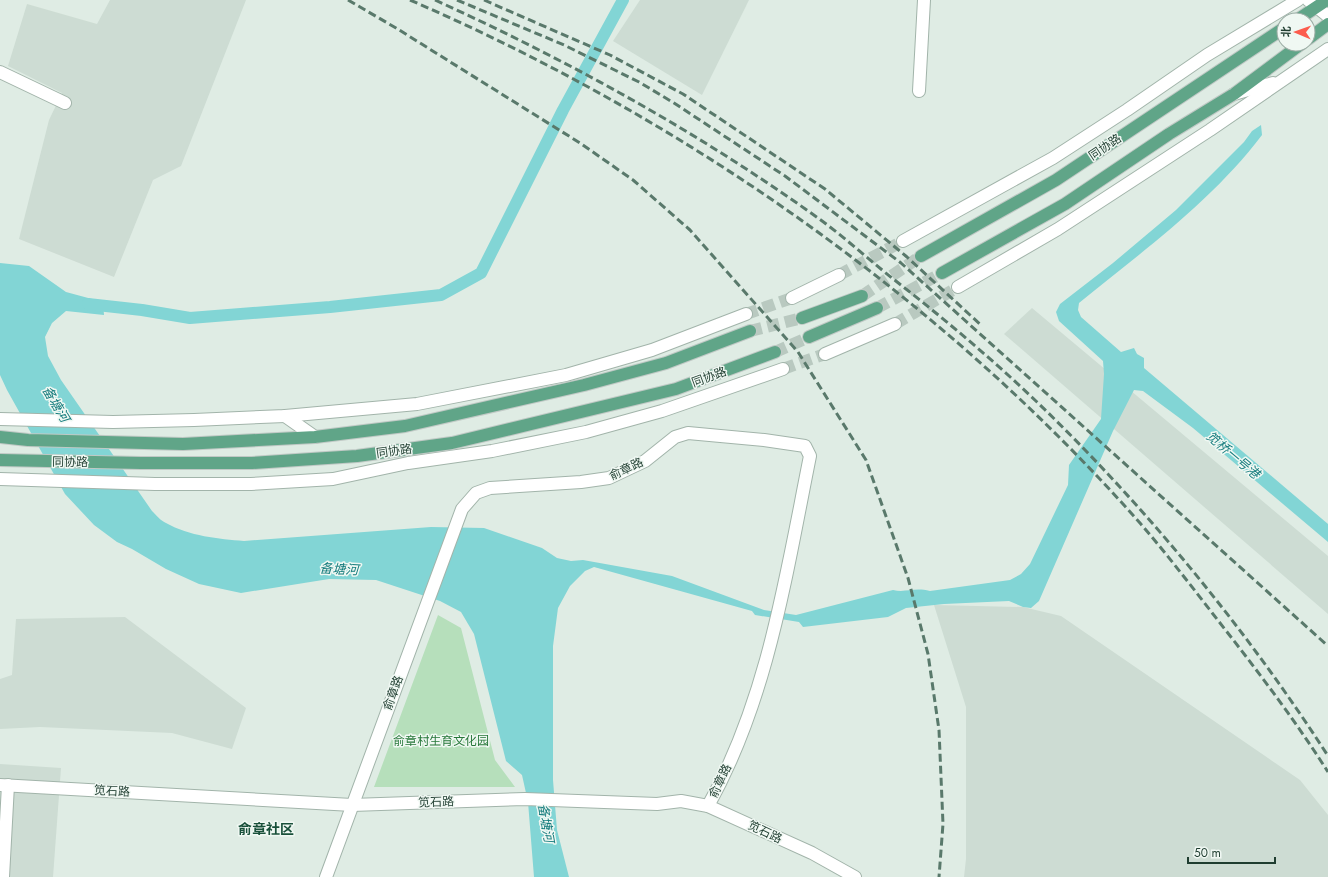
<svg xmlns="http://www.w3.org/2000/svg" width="1328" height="877" font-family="Jost,'Noto Sans SC',sans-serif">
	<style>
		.built { fill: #cddcd3 }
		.green { fill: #b6dfbb }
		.water { fill: #82d5d5 }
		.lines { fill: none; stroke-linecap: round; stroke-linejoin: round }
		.canal { stroke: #82d5d5; stroke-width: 12 }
		.minor-tunnel { stroke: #b9c9c0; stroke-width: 12; stroke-dasharray: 12 6; stroke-linecap: butt }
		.major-tunnel { stroke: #b9c9c0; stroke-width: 12; stroke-dasharray: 12 6; stroke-linecap: butt }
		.minor-casing { stroke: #a2b4aa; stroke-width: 14 }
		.major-casing { stroke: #c0c9c5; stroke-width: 14 }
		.minor { stroke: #fff; stroke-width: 12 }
		.major { stroke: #60a588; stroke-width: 12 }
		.rail { stroke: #59796b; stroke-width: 3; stroke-dasharray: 8 4; stroke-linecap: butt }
		.labels { text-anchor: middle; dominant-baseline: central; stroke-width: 3; stroke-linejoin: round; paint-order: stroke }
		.street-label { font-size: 12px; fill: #1f3d30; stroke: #f0f8f3 }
		.park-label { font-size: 12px; fill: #267739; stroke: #f0f8f3 }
		.water-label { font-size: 13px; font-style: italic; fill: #157c7d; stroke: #f0f8f3 }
		.quarter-label { font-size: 14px; font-weight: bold; fill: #19503a; stroke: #f0f8f3 }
	</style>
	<rect width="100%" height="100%" fill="#dfece4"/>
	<g class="built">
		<polygon points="110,0 246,0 181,166 153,180 114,277 19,239 49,120 62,93 8,66 27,4 97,24"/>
		<polygon points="640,0 749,0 702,95 613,41"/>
		<polygon points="1032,308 1328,556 1328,614 1004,334"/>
		<polygon points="934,605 1023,607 1061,616 1300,780 1328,815 1328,877 964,877 966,859 966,707"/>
		<polygon points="125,617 246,708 232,749 172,733 40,727 0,729 0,679 12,675 16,619"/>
		<polygon points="0,764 61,768 53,877 0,877"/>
	</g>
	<polygon class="green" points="438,615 461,628 495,760 515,787 374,787"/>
	<path class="water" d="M1261 125 1262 135C1212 201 1143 251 1079 303L1078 310 1081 317 1121 352 1134 348 1137 354 1144 358V368L1328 524V542L1193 428 1143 391 1134 390 1113 431 1039 601 1031 608 1023 607 1009 601 944 604 906 608 888 617 803 627 799 622 755 615 752 611 594 567 585 571 570 586 558 608 553 646V780L557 830 569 877H534L528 802 522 775 506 761 474 634 461 612 440 601 376 580 329 579 241 593 199 584 166 569 132 549 117 542 94 525 65 494 7 390 0 375V263L29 266 66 292 103 302 104 315 66 311 52 323 45 337 48 356 61 380 152 511C156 515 161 521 166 523 189 536 219 539 244 541L431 527 484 528 542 548 557 558 571 561 583 560 672 576 764 610 796 615 893 590C906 593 914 587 930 591L1010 580 1021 574 1030 564 1068 485 1069 465 1101 419 1104 374 1103 361 1059 321 1056 312 1060 304 1113 263 1176 210 1244 142 1252 131Z"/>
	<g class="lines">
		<polyline class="canal" points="88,304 142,310 190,318 330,307 441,295 481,273 563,110 623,0"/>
		<g class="minor-tunnel">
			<polyline points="839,275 903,241"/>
			<polyline points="746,314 792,298"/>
			<polyline points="895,324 958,287"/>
			<polyline points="783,369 825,354"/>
		</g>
		<g class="major-tunnel">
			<polyline points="862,296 921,256"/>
			<polyline points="877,308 942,273"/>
			<polyline points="750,331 802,318"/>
			<polyline points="775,352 809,337"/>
		</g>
		<g class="minor-casing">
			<g id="minor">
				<polyline points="1308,0 1328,16"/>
				<polyline points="0,72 65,103"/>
				<polyline points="919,91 924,0"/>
				<polyline points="1234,94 1273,83"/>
				<polyline points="903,241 1053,158 1127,110 1207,55 1298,0"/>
				<polyline points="958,287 1058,229 1210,130 1328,49"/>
				<polyline points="792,298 839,275"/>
				<polyline points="825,354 895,324"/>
				<polyline points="285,416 315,437"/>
				<polyline points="0,419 113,422 194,420 285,416 417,404 566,375 652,350 746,314"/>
				<polyline points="0,479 155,484 251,484 333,479 408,463 492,451 586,432 662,411 783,369"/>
				<polyline points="0,785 352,805 525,799 657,804 681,801 708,806 812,853 855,877"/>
				<polyline points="3,877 8,785"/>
				<path d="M326 877 462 509 476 493 490 488 581 482 609 478 645 461 675 437 688 433 764 440 805 446 810 456C786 575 768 699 708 806"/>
			</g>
		</g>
		<g class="major-casing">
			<g id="major">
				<polyline points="1297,20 1327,0"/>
				<polyline points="1308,39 1328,24"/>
				<polyline points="921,256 1056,180 1284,28"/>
				<polyline points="942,273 1065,204 1169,134 1234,94 1301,44"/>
				<polyline points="802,318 862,296"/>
				<polyline points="809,337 877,308"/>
				<polyline points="0,437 28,440 183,444 315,437 405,426 584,385 666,363 750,331"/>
				<polyline points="0,460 141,463 252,463 357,456 452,443 676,389 775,352"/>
			</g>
		</g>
		<use href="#minor" class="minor"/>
		<use href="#major" class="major"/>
		<g class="rail">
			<polyline points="348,0 396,28 580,143 633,180 690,230 798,352 866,460 908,578 928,654 939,730 943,824 939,877"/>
			<path d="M410 0C685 119 941 298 1140 523 1165 552 1189 583 1213 614 1253 665 1293 717 1328 772"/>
			<path d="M435 0C569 61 698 132 818 218 843 236 867 258 892 278 942 317 991 358 1037 402 1145 506 1247 630 1328 756"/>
			<polyline points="457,0 564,45 639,82 674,103 785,176 901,263 1328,646"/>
			<polyline points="484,0 610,55 683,94 825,189 907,257 982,326"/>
		</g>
	</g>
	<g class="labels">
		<g class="street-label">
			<text transform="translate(1105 147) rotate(-34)">同协路</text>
			<text transform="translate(709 377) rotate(-20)">同协路</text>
			<text transform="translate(394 451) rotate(-8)">同协路</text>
			<text transform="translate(70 462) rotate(1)">同协路</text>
			<text transform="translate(626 469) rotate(-25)">俞章路</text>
			<text transform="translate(393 693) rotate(-70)">俞章路</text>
			<text transform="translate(720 781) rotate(-64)">俞章路</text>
			<text transform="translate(112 791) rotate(3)">笕石路</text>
			<text transform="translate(436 802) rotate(-2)">笕石路</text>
			<text transform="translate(765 832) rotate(25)">笕石路</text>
		</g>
		<g class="park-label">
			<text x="441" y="741">俞章村生育文化园</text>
		</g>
		<g class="water-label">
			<text transform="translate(56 404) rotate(59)">备塘河</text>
			<text transform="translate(1233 455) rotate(40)">笕桥一号港</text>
			<text transform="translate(339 569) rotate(3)">备塘河</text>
			<text transform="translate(546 823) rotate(80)">备塘河</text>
		</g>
		<g class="quarter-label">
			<text x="266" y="829">俞章社区</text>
		</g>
	</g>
	<g transform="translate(1296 32) rotate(272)"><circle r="19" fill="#f0f8f3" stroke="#9cada5"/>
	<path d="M0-3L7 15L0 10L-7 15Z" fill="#fc5c4d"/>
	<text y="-6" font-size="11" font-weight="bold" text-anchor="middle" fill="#1f3d30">北</text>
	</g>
	<path d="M1188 857v6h87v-6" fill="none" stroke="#1f3d30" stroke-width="2"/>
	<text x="1194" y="857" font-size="12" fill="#1f3d30" stroke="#f0f8f3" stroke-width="3" paint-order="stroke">50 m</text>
</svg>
